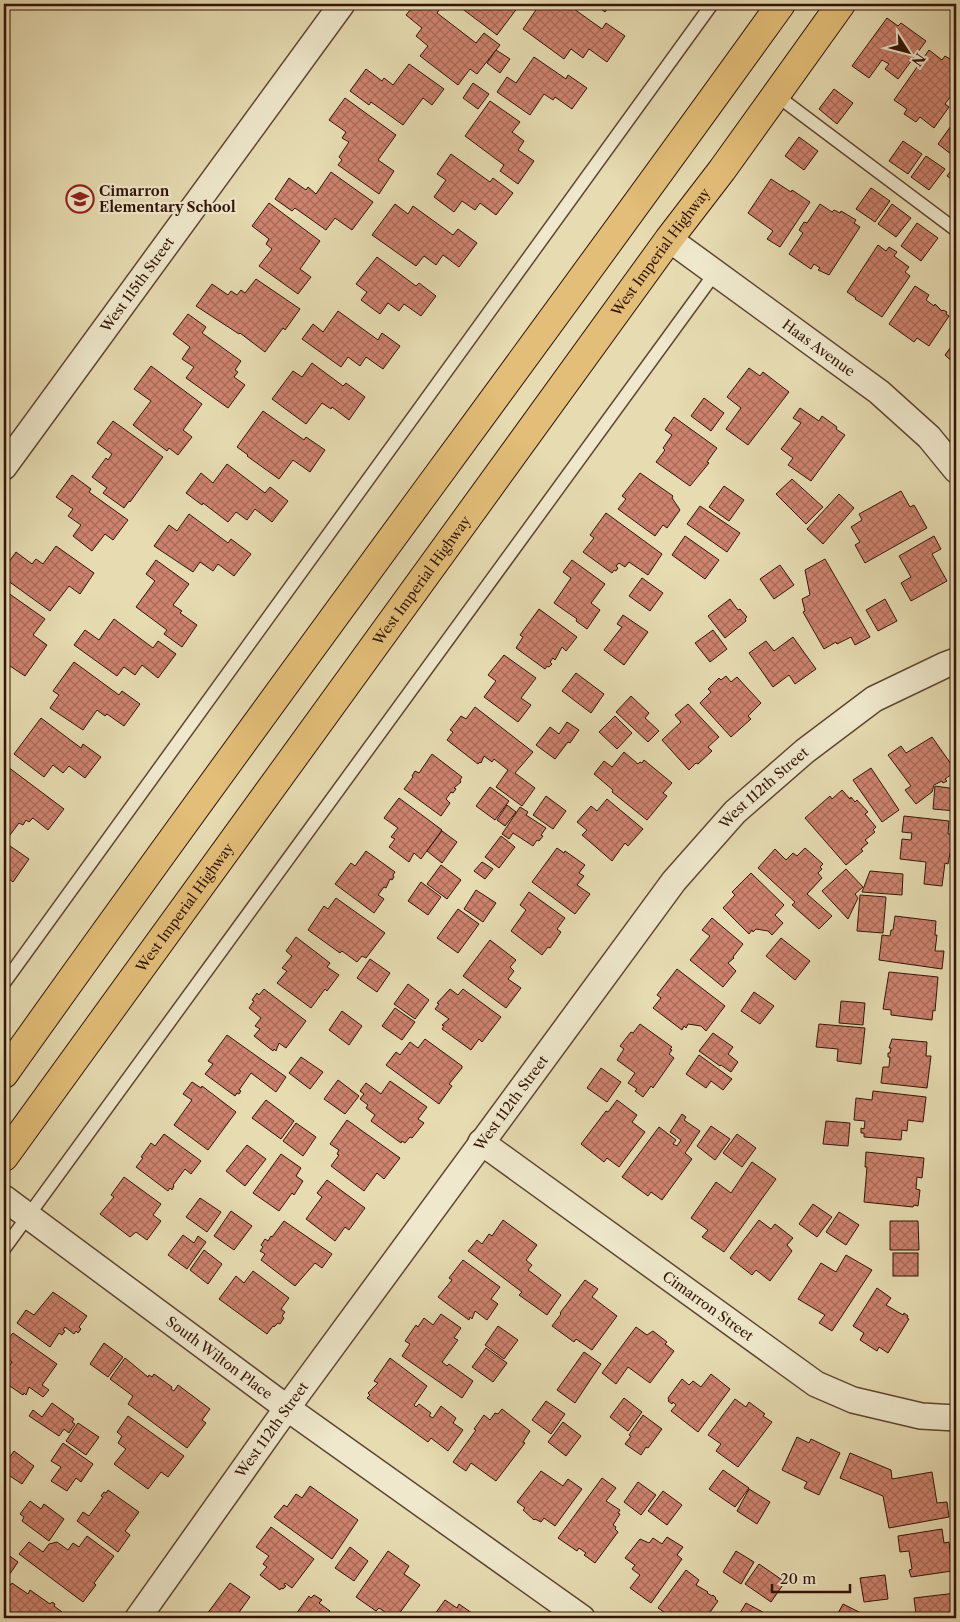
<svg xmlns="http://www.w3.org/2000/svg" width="960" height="1622" font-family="'Libre Caslon Text',serif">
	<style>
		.building { fill: url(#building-cross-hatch); stroke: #331407 }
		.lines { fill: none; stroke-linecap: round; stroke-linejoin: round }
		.lane-casing { stroke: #604632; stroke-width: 15 }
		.street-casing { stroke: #604632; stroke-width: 28 }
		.primary-casing { stroke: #331407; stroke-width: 30 }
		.lane { stroke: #efe8cc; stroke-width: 12 }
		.street { stroke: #efe8cc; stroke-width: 25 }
		.primary { stroke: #e3be78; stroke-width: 28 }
		.labels { text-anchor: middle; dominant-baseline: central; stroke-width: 4.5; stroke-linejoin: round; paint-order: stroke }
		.poi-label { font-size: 14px; font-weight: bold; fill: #331407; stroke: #efe8cc; text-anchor: start }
		.street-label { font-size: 14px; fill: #331407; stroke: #efe8cc }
	</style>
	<defs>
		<pattern id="building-cross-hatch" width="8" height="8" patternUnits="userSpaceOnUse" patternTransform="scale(1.25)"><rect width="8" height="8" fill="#ce836f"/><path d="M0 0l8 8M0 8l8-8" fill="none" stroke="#a86a59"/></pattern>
	</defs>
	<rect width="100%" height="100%" fill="#e6dbb1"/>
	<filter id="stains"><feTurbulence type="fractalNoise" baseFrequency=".004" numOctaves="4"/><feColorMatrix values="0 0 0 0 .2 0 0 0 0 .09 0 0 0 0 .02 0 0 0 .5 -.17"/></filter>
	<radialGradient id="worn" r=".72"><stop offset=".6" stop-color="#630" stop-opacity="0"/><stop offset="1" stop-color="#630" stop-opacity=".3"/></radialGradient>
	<g class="building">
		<polygon points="415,4 438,4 442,6 437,13 476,43 484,33 500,45 477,74 470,69 458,85 420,56 428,46 416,36 422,28 406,15"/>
		<polygon points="456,4 514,4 518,7 497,35"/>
		<polygon points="540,4 567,4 602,29 606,23 625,36 607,62 589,49 583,58 571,49 564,59 523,29"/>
		<polygon points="594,4 611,4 605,12"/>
		<polygon points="887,18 898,26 901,23 926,41 898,79 885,69 889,64 882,60 869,78 852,66"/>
		<polygon points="496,50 510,59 500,73 487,63"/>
		<polygon points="929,50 942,60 945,56 950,59 951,57 956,61 956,89 945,104 949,107 934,128 920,117 916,122 904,114 907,109 894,100"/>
		<polygon points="534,57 566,79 568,75 587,88 572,109 555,97 553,100 544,94 530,115 497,92 507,77 516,83"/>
		<polygon points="409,64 444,89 432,105 423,98 403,125 371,102 369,105 350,91 366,69 382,81 384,78 393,85"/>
		<polygon points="473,83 489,94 478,109 463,98"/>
		<polygon points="834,89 853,103 837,124 819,109"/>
		<polygon points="345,98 396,135 378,160 394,171 379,194 338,165 342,160 339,157 349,142 342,138 346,132 329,120"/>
		<polygon points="490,101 520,122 512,132 524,141 518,150 534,161 518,184 500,171 504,165 465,136"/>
		<polygon points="956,119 956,158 938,144"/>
		<polygon points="799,137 818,151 804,170 785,156"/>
		<polygon points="903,141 922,154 908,174 889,161"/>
		<polygon points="451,154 490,182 493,178 513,193 496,215 480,203 475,210 462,201 454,212 434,197 446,180 437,174"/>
		<polygon points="926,156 945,169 929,190 911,177"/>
		<polygon points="956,164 956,182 947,176"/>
		<polygon points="331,172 373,202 352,230 335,218 326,230 295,208 292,211 275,199 289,178 306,190 308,187 316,194"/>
		<polygon points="771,179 791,192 792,190 810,202 780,247 767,239 773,231 748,213"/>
		<polygon points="871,188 890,201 875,222 856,209"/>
		<polygon points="269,203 320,241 300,269 311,277 298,294 259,266 272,249 266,244 269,239 252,226"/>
		<polygon points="395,204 408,214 413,206 453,235 458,229 477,243 459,267 443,255 436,265 424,256 416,266 372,235"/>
		<polygon points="820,204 832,212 834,210 840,213 841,211 856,220 854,223 860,227 829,275 818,270 820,268 814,264 811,269 789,254 803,233 799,230 804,222 807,223"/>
		<polygon points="892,204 911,218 896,237 878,224"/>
		<polygon points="917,223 938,238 921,261 901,246"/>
		<polygon points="878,245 886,251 889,247 897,252 894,256 909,267 905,272 910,276 882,317 855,299 856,298 847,292"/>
		<polygon points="377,257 416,286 419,283 436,296 421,316 404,304 399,311 388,303 380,314 361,300 367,292 356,284"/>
		<polygon points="256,279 300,309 285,330 283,328 265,352 240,333 239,334 196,306 212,284 228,295 231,291 237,295 241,290 245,293"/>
		<polygon points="915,286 929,295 926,300 934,306 935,304 942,311 943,310 947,312 946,314 949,316 929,346 917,338 914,342 889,324"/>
		<polygon points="338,311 378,340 382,333 400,346 383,369 366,357 360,366 348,357 341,367 302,339 313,324 323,332"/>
		<polygon points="188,314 206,327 202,333 241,361 235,370 238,372 234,377 245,385 228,408 186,378 194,367 182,359 190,347 173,334"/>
		<polygon points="956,340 956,365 945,355"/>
		<polygon points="312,363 343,386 346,383 365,397 349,420 332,407 331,409 322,403 306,424 272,399 293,371 302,377"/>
		<polygon points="151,366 202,404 183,430 192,437 178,455 169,448 167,451 133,425 151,401 134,389"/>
		<polygon points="749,368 760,376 763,372 789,392 748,445 726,429 741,408 727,397"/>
		<polygon points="704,398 724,413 711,431 691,416"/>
		<polygon points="800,408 819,421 822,416 837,427 836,429 845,435 811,481 788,465 793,458 781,449 801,423 793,418"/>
		<polygon points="263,411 304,440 306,437 325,450 310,472 293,460 279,479 247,456 248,455 237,447"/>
		<polygon points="674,417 717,448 707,462 709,463 690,486 656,462 665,450 663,448 672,435 665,430"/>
		<polygon points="113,421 163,457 130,502 129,501 124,508 103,493 107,488 92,477 106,458 108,460 112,454 97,443"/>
		<polygon points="227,464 265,493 270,487 288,501 272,522 255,509 247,520 236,512 228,522 203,503 202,505 186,493 201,473 213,483"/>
		<polygon points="640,473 673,496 672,498 680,510 667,528 663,525 655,536 618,509 626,499 622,496"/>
		<polygon points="72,475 91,489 89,492 128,520 113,540 105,534 92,551 73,536 81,525 68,516 73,509 56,497"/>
		<polygon points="792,479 823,507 806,524 776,494"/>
		<polygon points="724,486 744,500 729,521 709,507"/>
		<polygon points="901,491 910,507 914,505 927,528 865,563 855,545 860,542 851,527 862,520 859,514"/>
		<polygon points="839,494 854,508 823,544 807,529"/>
		<polygon points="700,506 740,533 727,552 687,524"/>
		<polygon points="606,513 662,554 648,575 629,562 625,567 619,563 616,566 618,568 616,571 614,570 612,573 583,552 594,538 590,535"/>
		<polygon points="189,514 228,543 231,539 251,554 234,576 218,564 213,571 200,562 193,572 154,546 169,525 177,531"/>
		<polygon points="685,536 719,560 705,579 672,555"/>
		<polygon points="934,536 941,549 932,554 947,581 911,601 901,583 911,577 899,556"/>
		<polygon points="56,546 94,573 80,594 69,586 50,611 4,578 4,569 16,552 32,564 36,559 43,564"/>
		<polygon points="825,559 870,637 855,645 851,637 837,644 836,642 824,649 803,612 805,611 802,599 810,595 805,570"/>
		<polygon points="156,560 189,584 173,605 182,611 180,613 197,625 182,647 164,634 167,630 136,607 155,581 146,574"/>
		<polygon points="572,560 605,584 591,603 600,610 587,629 576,621 577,619 554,603 571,578 563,572"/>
		<polygon points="780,565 794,585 774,599 760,579"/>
		<polygon points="642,578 663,593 650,611 629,596"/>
		<polygon points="4,590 45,619 33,635 47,645 25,676 4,662"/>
		<polygon points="730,599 738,610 740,609 747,617 745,619 746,621 725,638 708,616"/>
		<polygon points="885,599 897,621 878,631 866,610"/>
		<polygon points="539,609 577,637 566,651 562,647 555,660 553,658 550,662 552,664 549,667 547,666 545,669 516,648 523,637 520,635"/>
		<polygon points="623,615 648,632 624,665 604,650 622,627 617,624"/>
		<polygon points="114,619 153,648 158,641 176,654 158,678 142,665 135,675 124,667 117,676 74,645 85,630 99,640"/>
		<polygon points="713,630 727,649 710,662 695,643"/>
		<polygon points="793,637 816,669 795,684 789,675 773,687 749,653 766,641 774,651"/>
		<polygon points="504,655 536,678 521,698 531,705 518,722 484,697 496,681 488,675"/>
		<polygon points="74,662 119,695 122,691 140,704 124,726 107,714 105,716 97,710 83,730 50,708 59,695 53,691"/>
		<polygon points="576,673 604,694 591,713 562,691"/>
		<polygon points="726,676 731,682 737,677 761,703 748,716 751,719 731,737 700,703 711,692 708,689 719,678 721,680"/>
		<polygon points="4,679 10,683 4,691"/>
		<polygon points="631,696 649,713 645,718 659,731 648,742 616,712"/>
		<polygon points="688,704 719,737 708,747 712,751 698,764 696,763 689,770 662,740 681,722 675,715"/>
		<polygon points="475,707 533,752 515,773 535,788 522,806 496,787 508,770 494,759 492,762 484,756 481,763 480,762 478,764 447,740 453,732 450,730 461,716 466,719"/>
		<polygon points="615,716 632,733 617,749 599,732"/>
		<polygon points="41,718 81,748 83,744 101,757 85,778 69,766 63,773 53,765 44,777 14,754"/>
		<polygon points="567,722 579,730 570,743 568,742 555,759 536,745 550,727 559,734"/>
		<polygon points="932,737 956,771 945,779 947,781 943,783 942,781 934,785 932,792 916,804 905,790 911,786 888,755 901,746 906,753"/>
		<polygon points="624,752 638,764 640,762 642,763 644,760 672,783 663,793 667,796 647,820 612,792 613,790 594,774 604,761 612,767"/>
		<polygon points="432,754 462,777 460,780 461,782 454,788 456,789 453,793 451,792 446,799 450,803 441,816 404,789 413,777 412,776 415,771 419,773"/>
		<polygon points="4,764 64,809 48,830 33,818 29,822 26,820 23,825 19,823 10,835 4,831"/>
		<polygon points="871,768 899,810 882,822 853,780"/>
		<polygon points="935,786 956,789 956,811 933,809"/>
		<polygon points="490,787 509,801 495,820 476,806"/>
		<polygon points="842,790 850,799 851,797 855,802 857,800 868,812 865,814 876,827 873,830 875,832 865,840 868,843 861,849 863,851 846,865 805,818 830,796 832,799"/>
		<polygon points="546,796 566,811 553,829 533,815"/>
		<polygon points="399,798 442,830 421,859 414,853 409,862 389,847 395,839 391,837 398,828 384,818"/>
		<polygon points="607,799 643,829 628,846 625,843 612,861 582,835 587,830 577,822 591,806 597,811"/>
		<polygon points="507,805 516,812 505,826 497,820"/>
		<polygon points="520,807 528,812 526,815 546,828 541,835 543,836 539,841 537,840 533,846 513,833 509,839 502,834"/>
		<polygon points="904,816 949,821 948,834 954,835 952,853 950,853 948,864 945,863 942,886 924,884 926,862 900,859 902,839 911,840 912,833 902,832"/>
		<polygon points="442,831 457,842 442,863 427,851"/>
		<polygon points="501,836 515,847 499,868 485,857"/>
		<polygon points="4,846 8,849 10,846 29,859 13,882 4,875"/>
		<polygon points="557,848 564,853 565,851 585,865 579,873 584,876 577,885 590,894 575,914 532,882"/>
		<polygon points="805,848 823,864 820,867 822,869 818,873 822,878 807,894 832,916 819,929 792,905 795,902 758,868 775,849 786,860 793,853 797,856"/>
		<polygon points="366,851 395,872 393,875 394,877 392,880 390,879 386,888 384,887 378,895 384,899 374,913 335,884 351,863 355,866"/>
		<polygon points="482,862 493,869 485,879 474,871"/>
		<polygon points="441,865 461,880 447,899 427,884"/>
		<polygon points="846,869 863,887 855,894 858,898 848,919 822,891"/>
		<polygon points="870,871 903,874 902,895 862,892"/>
		<polygon points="751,873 784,905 775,915 783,923 772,935 768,931 756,929 753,932 752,930 749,934 723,908 735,895 732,892"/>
		<polygon points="421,882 441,897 428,915 408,901"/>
		<polygon points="476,890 496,903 483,922 464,909"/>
		<polygon points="529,892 565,918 557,929 561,932 550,948 548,947 542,955 511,931 526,910 520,905"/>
		<polygon points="860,895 886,897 883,933 857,931"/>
		<polygon points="336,898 385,933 366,958 362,956 357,962 342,951 340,953 308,930 324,906 328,909"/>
		<polygon points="458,909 479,924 458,953 437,938"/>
		<polygon points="895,916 936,921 935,935 937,935 935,951 944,951 942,969 879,960 882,935 890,936 891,930 893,930"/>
		<polygon points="712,918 743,944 733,957 734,958 728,963 736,971 723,987 690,960 710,936 702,930"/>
		<polygon points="296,937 330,963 327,967 339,975 327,991 325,989 311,1008 277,983 287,971 282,968 292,956 286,951"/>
		<polygon points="781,938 810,961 795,980 766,956"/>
		<polygon points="490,940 516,960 510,967 514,971 508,979 521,988 506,1008 463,976"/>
		<polygon points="370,959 390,973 377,992 357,978"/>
		<polygon points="677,969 725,1006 706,1031 701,1026 688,1024 686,1028 684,1026 682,1030 653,1008 661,998 657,995"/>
		<polygon points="889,972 938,977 935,1011 933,1010 932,1020 891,1015 891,1010 883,1009"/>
		<polygon points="408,984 429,1000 415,1019 394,1004"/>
		<polygon points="264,989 306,1021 286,1048 279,1043 276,1051 274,1049 273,1051 254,1036 260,1029 255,1026 261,1018 249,1008 254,1001 252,1000 257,993 259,995"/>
		<polygon points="450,989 458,995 463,989 501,1017 482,1042 479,1039 471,1050 442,1029 444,1026 442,1025 449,1019 435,1009 439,1004 437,1003"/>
		<polygon points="754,992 774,1006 760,1024 741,1011"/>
		<polygon points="841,1001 865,1003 863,1025 839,1023"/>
		<polygon points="395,1008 415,1022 402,1040 382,1026"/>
		<polygon points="342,1011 362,1026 349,1045 329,1030"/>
		<polygon points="640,1024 672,1047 670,1049 672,1050 669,1054 674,1058 653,1088 651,1086 643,1097 635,1091 637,1089 628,1083 635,1073 617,1060 624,1049 620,1046 631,1032 633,1033"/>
		<polygon points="819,1024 865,1028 861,1064 837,1061 838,1049 816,1047"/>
		<polygon points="713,1033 733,1047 728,1054 738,1062 731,1072 721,1065 720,1066 699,1051"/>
		<polygon points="227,1035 286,1077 276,1092 251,1073 239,1090 241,1091 239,1094 237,1093 235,1096 205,1074 213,1064 208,1061"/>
		<polygon points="425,1039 462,1066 462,1068 449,1084 452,1086 439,1104 386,1065 396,1052 400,1055 410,1042 418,1048"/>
		<polygon points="892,1039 927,1042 926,1056 931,1056 927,1088 881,1083 883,1067 889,1067 890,1057 888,1057 888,1053 890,1053 891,1048 889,1048"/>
		<polygon points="699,1055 732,1079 723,1090 711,1081 706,1088 686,1074"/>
		<polygon points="301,1057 323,1072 310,1089 289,1073"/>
		<polygon points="601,1068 621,1082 607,1102 587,1088"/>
		<polygon points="338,1080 359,1096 345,1114 324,1099"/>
		<polygon points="390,1081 427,1107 418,1119 424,1123 412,1138 410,1137 405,1143 402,1141 401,1143 371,1121 375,1115 366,1108 368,1105 360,1099 364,1094 360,1091 366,1083 381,1094"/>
		<polygon points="192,1082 201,1088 202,1086 236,1112 208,1150 174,1125 192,1100 183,1094"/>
		<polygon points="873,1091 926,1097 923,1122 908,1120 907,1131 902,1130 901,1140 864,1137 864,1133 861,1133 861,1128 864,1129 865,1121 854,1120 856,1098 872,1100"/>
		<polygon points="266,1100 294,1121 281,1139 252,1118"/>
		<polygon points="617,1100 637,1115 632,1122 645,1132 619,1167 607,1158 604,1162 581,1144 606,1111 608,1112"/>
		<polygon points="682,1114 686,1117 684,1120 700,1131 685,1153 692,1159 662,1200 651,1192 648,1196 622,1177 659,1127 676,1140 673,1144 677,1146 681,1140 670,1132"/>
		<polygon points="347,1120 400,1158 384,1179 377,1173 364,1191 331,1166 339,1155 337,1154 339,1150 330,1144"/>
		<polygon points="826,1121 850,1123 848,1146 823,1144"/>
		<polygon points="296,1123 316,1137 303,1156 283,1141"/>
		<polygon points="711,1126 730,1139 715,1160 697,1146"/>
		<polygon points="164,1134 201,1161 191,1174 185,1169 173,1185 174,1186 172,1190 170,1188 168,1191 136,1167 143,1158 141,1157 151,1143 155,1146"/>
		<polygon points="737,1134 756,1148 742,1167 723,1153"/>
		<polygon points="247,1145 266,1159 245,1186 226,1171"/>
		<polygon points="866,1152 924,1158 922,1178 917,1177 916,1189 920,1190 918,1206 914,1205 913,1207 864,1202 867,1167 865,1167"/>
		<polygon points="281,1154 301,1168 296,1176 303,1181 294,1195 292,1193 279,1211 253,1193"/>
		<polygon points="752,1162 776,1179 724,1252 702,1237 708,1230 691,1218 716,1182 731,1193"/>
		<polygon points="124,1177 161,1204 153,1215 161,1221 147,1240 136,1232 130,1237 100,1214 114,1197 111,1195"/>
		<polygon points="327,1180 365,1208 349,1230 345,1227 335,1241 306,1219 322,1197 317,1193"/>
		<polygon points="200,1198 221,1212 207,1232 186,1217"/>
		<polygon points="813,1204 832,1217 817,1237 799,1224"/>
		<polygon points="231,1211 252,1226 234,1250 214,1236"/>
		<polygon points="839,1212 859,1225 846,1245 826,1232"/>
		<polygon points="503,1220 537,1245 526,1260 532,1265 528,1270 561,1295 547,1315 519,1295 522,1292 468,1251 477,1240 482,1244 489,1234 492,1236"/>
		<polygon points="759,1220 771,1229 775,1224 793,1238 787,1245 792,1251 770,1281 756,1270 752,1275 730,1258"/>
		<polygon points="284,1221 332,1254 322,1268 315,1263 295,1286 261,1260 265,1254 260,1251 263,1247 261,1245 265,1239 268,1241 271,1236 272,1237"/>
		<polygon points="890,1221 918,1221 919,1250 890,1250"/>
		<polygon points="183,1235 194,1243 198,1236 206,1242 187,1269 168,1255"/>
		<polygon points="204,1250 222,1264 208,1284 190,1270"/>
		<rect x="893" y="1253" width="25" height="23"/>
		<polygon points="846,1255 872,1270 832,1331 819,1323 825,1315 798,1299 821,1263 836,1272"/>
		<polygon points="463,1260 500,1287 491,1299 498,1304 487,1320 475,1311 472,1319 470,1317 469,1320 438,1297 452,1280 449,1278"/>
		<polygon points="253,1271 289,1298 281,1309 285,1312 282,1316 284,1318 280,1324 278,1323 274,1327 273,1326 267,1334 219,1299 236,1276 244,1283"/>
		<polygon points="585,1280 598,1289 592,1297 617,1316 592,1350 576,1339 574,1342 552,1326 561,1314 560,1313"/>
		<polygon points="877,1288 891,1298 886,1305 903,1315 904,1313 908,1316 907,1318 909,1319 888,1353 879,1347 877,1351 860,1340 864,1333 853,1326"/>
		<polygon points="53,1292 87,1316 79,1327 81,1329 78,1333 76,1331 74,1334 65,1327 63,1330 65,1331 62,1335 59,1333 50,1347 17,1323 26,1310 34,1315"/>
		<polygon points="441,1314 461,1328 454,1338 458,1340 442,1362 447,1366 449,1364 473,1381 462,1398 402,1356 410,1344 405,1341 416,1325 418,1327 424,1318 433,1325"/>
		<polygon points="498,1326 518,1340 504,1359 485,1345"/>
		<polygon points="636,1327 647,1335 653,1331 667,1342 665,1344 674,1351 650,1383 628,1367 616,1384 602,1373"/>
		<polygon points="13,1333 57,1364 42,1385 49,1390 43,1397 29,1387 26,1395 24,1393 23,1395 4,1382 10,1374 6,1371 12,1362 4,1356 4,1342 7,1338 8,1339"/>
		<polygon points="104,1343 123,1357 108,1377 90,1364"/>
		<polygon points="486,1348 507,1363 493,1382 472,1367"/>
		<polygon points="584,1352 601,1364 575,1403 557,1390"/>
		<polygon points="125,1358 148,1377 149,1375 152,1377 154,1374 172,1387 171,1389 174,1391 178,1385 210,1409 202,1420 206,1423 187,1448 128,1404 133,1396 110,1379"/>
		<polygon points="390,1358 427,1386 414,1405 416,1407 419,1404 431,1413 429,1416 433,1418 441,1406 456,1418 453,1423 463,1430 448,1451 431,1438 428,1442 367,1398 370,1395 368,1393 378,1383 374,1381"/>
		<polygon points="711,1374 730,1389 698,1432 671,1411 676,1405 673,1402 672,1404 668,1401 669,1400 668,1398 682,1379 689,1385 693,1381 701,1387"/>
		<polygon points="624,1398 642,1412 628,1431 610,1417"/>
		<polygon points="735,1399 746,1407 749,1402 765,1414 763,1416 772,1422 738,1467 716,1451 721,1444 708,1435"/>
		<polygon points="546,1401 565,1414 551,1434 532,1420"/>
		<polygon points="52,1403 74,1419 72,1422 75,1424 69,1433 64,1429 59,1436 29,1416 33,1410 42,1417"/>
		<polygon points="502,1409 530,1431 523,1442 525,1443 496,1481 471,1463 466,1471 453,1462 476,1430 474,1429 484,1415 490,1420 495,1413 498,1414"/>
		<polygon points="643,1415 662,1429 648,1448 646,1447 641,1455 625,1444 631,1436 629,1435"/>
		<polygon points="128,1416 184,1456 168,1477 161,1472 148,1489 114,1464 126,1449 118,1443 122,1436 117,1432"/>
		<polygon points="563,1422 581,1436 566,1456 548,1442"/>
		<polygon points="78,1423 99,1437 86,1455 66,1441"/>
		<polygon points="797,1437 809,1443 811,1439 840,1453 819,1495 804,1488 807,1482 782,1470"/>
		<polygon points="63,1443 93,1464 81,1482 76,1478 67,1491 51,1481 61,1467 51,1461"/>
		<polygon points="14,1451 34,1466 22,1484 4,1472 4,1465"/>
		<polygon points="850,1453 891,1470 892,1479 932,1472 937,1503 947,1502 949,1517 889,1528 883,1496 840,1478"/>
		<polygon points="723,1470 749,1488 735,1507 709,1489"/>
		<polygon points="541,1471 563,1486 568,1479 582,1489 555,1526 544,1518 541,1522 535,1519 534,1520 523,1510 525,1508 517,1502"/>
		<polygon points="602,1478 616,1488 606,1501 620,1510 618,1513 620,1514 613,1525 616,1527 615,1529 618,1532 595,1563 584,1555 586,1553 579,1548 577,1551 558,1538"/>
		<polygon points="638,1482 656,1495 641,1515 624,1502"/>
		<polygon points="310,1486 358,1520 332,1559 274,1517 284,1505 287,1507 296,1494 302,1498"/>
		<polygon points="749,1489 770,1502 757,1524 737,1511"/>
		<polygon points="108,1490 139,1512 125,1531 130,1535 118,1552 77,1521 83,1512 89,1516 103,1497 101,1496 104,1492 106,1493"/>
		<polygon points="663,1491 682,1505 667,1525 648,1511"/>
		<polygon points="30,1501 41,1509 44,1504 64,1519 49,1541 22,1521 24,1517 20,1514"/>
		<polygon points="271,1527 314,1559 292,1588 285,1583 284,1585 286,1586 283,1589 281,1588 280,1590 260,1575 267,1567 263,1564 269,1556 256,1547"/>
		<polygon points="942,1529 944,1543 949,1542 952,1571 911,1577 909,1570 912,1569 909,1551 900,1552 898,1536"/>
		<polygon points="87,1536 114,1556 94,1583 96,1585 83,1602 19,1554 29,1542 43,1552 49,1544 57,1542 68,1550 73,1543 79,1547"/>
		<polygon points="667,1537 683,1547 677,1555 682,1559 651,1603 630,1588 640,1575 632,1569 635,1565 625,1558 640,1539 649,1543 653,1538 662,1544"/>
		<polygon points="350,1547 368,1561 354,1581 335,1568"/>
		<polygon points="388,1551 409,1566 404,1574 420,1585 396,1618 394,1618 379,1608 376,1611 356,1597"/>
		<polygon points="736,1551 754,1562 741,1584 723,1572"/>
		<polygon points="4,1552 18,1562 5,1581 11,1585 12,1583 28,1594 30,1590 50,1604 52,1602 55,1604 54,1606 70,1618 9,1618 4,1614"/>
		<polygon points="759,1564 785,1582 771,1602 745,1584"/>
		<polygon points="686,1570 699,1580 696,1585 708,1592 707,1593 712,1596 713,1595 716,1598 715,1599 718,1601 706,1618 673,1618 658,1608"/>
		<polygon points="885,1575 888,1599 864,1602 860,1578"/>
		<polygon points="230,1583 250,1597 235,1618 204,1618"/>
		<polygon points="956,1593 956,1618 914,1618 913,1614 916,1614 914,1598"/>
		<polygon points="314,1595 322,1600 319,1603 330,1611 324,1618 302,1618 296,1614 309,1596 311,1598"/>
		<polygon points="445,1600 457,1608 459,1604 479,1618 432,1618"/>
		<polygon points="746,1603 770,1616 769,1618 737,1618"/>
		<polygon points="843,1604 861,1613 858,1618 833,1618 835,1614 837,1615"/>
	</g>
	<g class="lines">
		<g class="lane-casing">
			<g id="lane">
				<polyline points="776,95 956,230"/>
				<polyline points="4,983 712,4"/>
				<polyline points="4,1249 715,273"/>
			</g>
		</g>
		<g class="street-casing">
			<g id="street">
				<path id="s1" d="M669 239 879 392 929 437 956 470"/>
				<path id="s2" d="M4 467 342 4"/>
				<path id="s3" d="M481 1142 816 1384 853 1400 921 1416 956 1418"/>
				<path id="s4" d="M4 1198 287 1408 582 1618"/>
				<path id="s5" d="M138 1618 287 1408 674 881 735 812 805 751 874 699 945 665 956 661"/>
			</g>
		</g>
		<g class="primary-casing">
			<g id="primary">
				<path d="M4 1074C259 714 524 362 781 4"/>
				<path id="s6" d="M4 1157 669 239 722 170 841 4"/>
			</g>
		</g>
		<use href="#lane" class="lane"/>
		<use href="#street" class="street"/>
		<use href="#primary" class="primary"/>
	</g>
	<defs>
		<g id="school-ring" transform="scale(1.4375)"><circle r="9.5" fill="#efe8cc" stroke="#8f2418" stroke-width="1.5"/><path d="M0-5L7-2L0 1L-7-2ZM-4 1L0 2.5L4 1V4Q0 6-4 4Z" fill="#8f2418"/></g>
	</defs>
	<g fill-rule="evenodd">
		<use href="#school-ring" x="80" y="199"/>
	</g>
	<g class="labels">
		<g class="poi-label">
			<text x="99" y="191">Cimarron<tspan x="99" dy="16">Elementary School</tspan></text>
		</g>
		<g class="street-label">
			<text stroke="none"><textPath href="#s6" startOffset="1118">West Imperial Highway</textPath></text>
			<text stroke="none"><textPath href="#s2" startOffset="226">West 115th Street</textPath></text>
			<text stroke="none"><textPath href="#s1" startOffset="185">Haas Avenue</textPath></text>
			<text stroke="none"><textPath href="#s6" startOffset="712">West Imperial Highway</textPath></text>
			<text stroke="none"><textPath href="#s5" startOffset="1041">West 112th Street</textPath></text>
			<text stroke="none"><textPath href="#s6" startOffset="308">West Imperial Highway</textPath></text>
			<text stroke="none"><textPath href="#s5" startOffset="636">West 112th Street</textPath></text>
			<text stroke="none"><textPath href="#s3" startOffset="280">Cimarron Street</textPath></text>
			<text stroke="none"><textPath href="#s4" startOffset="268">South Wilton Place</textPath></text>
			<text stroke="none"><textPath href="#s5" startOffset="231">West 112th Street</textPath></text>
		</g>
	</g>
	<rect width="960" height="1622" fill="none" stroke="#e6dbb1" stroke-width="20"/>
	<rect x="5" y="5" width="950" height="1612" fill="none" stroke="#331407" stroke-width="2.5"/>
	<rect x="10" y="10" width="940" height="1602" fill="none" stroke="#331407"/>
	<g transform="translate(908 52) rotate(126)" stroke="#efe8cc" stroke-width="4" paint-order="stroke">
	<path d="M0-4L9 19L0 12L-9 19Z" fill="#331407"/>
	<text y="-8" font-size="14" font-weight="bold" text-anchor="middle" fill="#331407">N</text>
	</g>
	<path d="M772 1584v8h78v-8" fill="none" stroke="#331407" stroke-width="2.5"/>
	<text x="780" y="1584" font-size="15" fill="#331407" stroke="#efe8cc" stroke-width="4" paint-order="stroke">20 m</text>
	<rect width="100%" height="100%" filter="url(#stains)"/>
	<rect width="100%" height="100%" fill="url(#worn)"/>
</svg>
